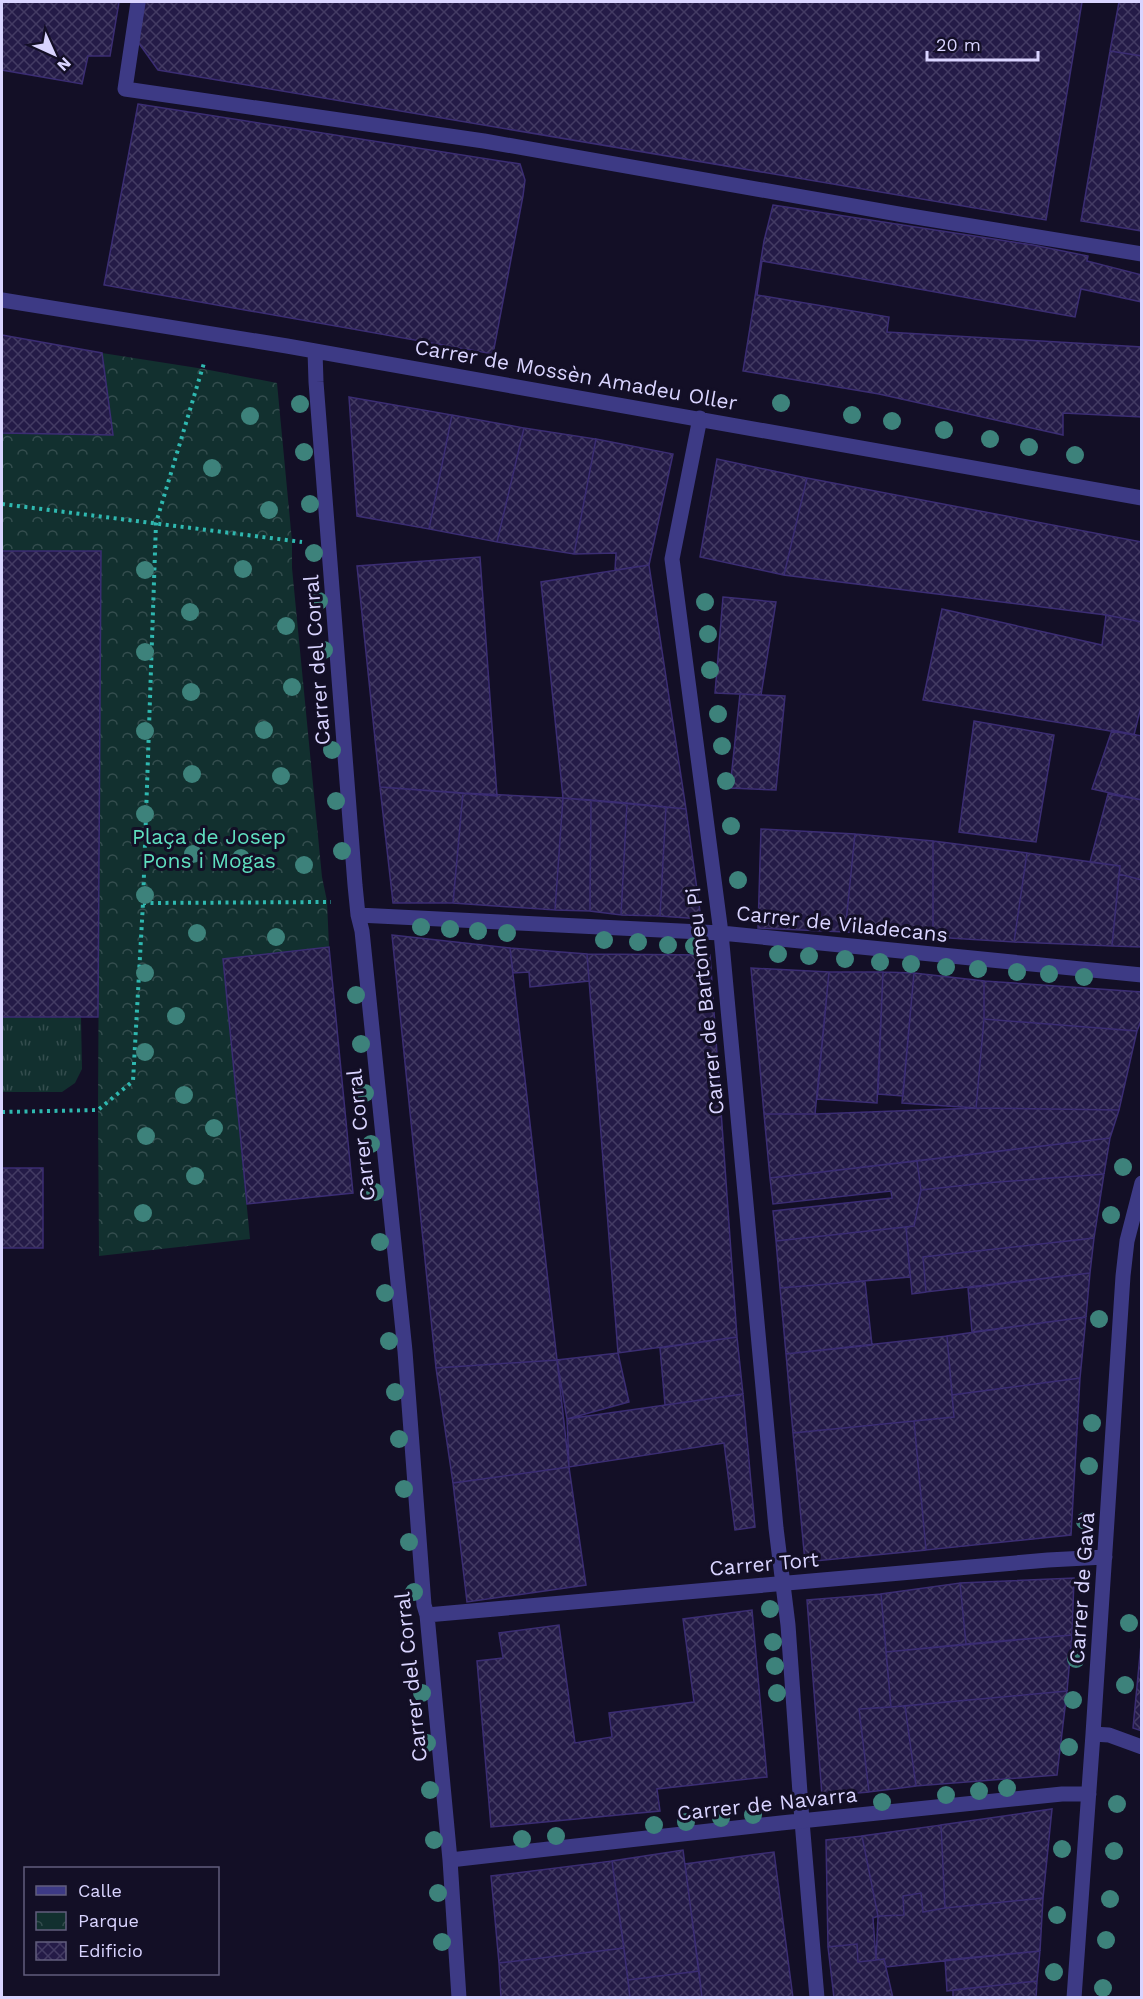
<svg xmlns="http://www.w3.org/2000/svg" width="1143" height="1999" font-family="'Work Sans',sans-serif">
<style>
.grass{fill:url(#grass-tufts)}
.park{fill:url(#park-crowns)}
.building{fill:url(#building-cross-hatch);stroke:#3b2d73;stroke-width:1.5}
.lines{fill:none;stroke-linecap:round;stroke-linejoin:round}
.path{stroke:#2fb8b0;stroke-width:4;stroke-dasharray:3 4.5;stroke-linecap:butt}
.service{stroke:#3d3a85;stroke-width:15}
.pedestrian{stroke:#3d3a85;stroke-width:15}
.minor{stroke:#3d3a85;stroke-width:15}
.tree{fill:#3d827b}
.labels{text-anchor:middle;stroke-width:6;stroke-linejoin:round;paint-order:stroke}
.street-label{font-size:21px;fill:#d9d4ff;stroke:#130f26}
.park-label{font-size:21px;fill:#5fe0c0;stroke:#130f26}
</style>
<defs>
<pattern id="grass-tufts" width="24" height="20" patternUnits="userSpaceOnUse" patternTransform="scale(1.5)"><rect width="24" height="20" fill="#12302f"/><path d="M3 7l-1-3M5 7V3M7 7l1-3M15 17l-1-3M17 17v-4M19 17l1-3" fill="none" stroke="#344d4e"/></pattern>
<pattern id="park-crowns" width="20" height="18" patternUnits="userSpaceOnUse" patternTransform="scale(1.5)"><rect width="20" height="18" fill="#12302f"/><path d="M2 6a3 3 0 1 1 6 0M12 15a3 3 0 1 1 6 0" fill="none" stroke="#344d4e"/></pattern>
<pattern id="building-cross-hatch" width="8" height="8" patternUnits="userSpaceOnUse" patternTransform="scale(1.5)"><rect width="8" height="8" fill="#241b47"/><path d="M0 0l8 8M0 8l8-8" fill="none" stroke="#433b63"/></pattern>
</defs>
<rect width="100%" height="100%" fill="#130f26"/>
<path class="grass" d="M2,1017H81L82,1069L75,1083L62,1092H2Z"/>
<path class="park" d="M102,353L204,369L277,383L292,541V568L322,877L327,901L329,947L223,960L250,1239L99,1256L98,1110L101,551H2V433L112,434Z"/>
<path class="building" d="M2,2H119L110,56H88L82,84L2,70Z
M145,2H1082L1046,220L158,70L138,42Z
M1119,2H1142V56L1110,51Z
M1110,51L1142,56V231L1081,221Z
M138,104L520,164L525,180L523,196L493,354L104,285Z
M138,104L520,164L525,180L523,196L493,354L104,285Z
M773,205L1033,245L1088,256L1087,261L1142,275V302L1081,289L1075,317L762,261L757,295L889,317L887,332L1142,347V417L1063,413V435L879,394L743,371L764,241Z
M2,335L102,353L113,435L2,433Z
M349,397L452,415L429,529L357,516Z
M452,415L524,428L497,542L429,529Z
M524,428L596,439L574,554L497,542Z
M596,439L673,454L649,565L615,570L616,553L574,554Z
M717,459L807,478L784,575L700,557Z
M807,478L1142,542V622L1106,615L784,575Z
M2,551H101L98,1017H2Z
M480,557L497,796L380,787L357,566Z
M649,565L686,809L563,798L541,582Z
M723,597L776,602L761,695L715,693Z
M942,609L1102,645L1106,615L1142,622V703L1134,735L923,700Z
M740,694L785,696L776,790L730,788Z
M974,721L1054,735L1036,842L959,832Z
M1112,730L1142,736V800L1092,789Z
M380,787L463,793L453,903H393Z
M463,793L563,798L555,910L453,903Z
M1108,794L1142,800V880L1119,874L1120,866L1090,862Z
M563,798L591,800L590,911L555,910Z
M591,800L627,803L621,915L590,911Z
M627,803L666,807L660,916L621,915Z
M666,807L686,809L701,919L660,916Z
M761,829L855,834L845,932L758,928Z
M855,834L933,841V937L845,932Z
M933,841L1027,853L1014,942L933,937Z
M1027,853L1120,866L1112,946L1014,942Z
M1119,874L1142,880V947L1112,946Z
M392,935L510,948L557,1360L436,1368Z
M329,947L353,1193L247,1204L223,959Z
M510,948L587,954L589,981L530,987L529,972L513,973Z
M587,954L710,955L737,1337L618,1353Z
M751,968L829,972L815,1114H764Z
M829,972H883L877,1103L817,1099Z
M883,972L914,973L903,1096L878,1094Z
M914,973L984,981V1019L976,1108L902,1103Z
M984,981L1142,992V1018L1137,1031L984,1019Z
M984,1019L1137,1031L1119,1110L976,1108Z
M976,1108L1119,1110L1110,1138L770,1178L764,1114H815Z
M1110,1138L1104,1174L985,1183L921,1190L917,1161Z
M917,1161L921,1190L914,1226L776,1241L773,1211L892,1198L891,1191L773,1204L770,1178Z
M2,1168H43V1248H2Z
M1104,1174L1094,1238L923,1257L926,1292L912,1294L906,1227L914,1226L921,1190L985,1183Z
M906,1227L910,1277L780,1288L776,1241Z
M1094,1238L1090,1273L926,1292L923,1257Z
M1090,1273L1086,1317L972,1332L968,1288Z
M865,1281L872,1345L786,1354L780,1288Z
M1086,1317L1080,1378L952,1395L947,1336Z
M947,1336L954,1417L793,1433L786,1354Z
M737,1337L743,1394L665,1405L660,1348Z
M618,1353L629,1402L567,1419L557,1360Z
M557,1360L569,1467L453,1483L436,1368Z
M1080,1378L1071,1535L926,1550L914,1421L954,1417L952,1395Z
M743,1394L755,1527L735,1530L724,1443L569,1467L567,1419Z
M914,1421L926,1550L805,1562L793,1433Z
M569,1467L586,1585L467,1602L453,1483Z
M1074,1578L1072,1635L966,1644L960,1583Z
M960,1583L966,1644L886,1652L881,1594Z
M881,1594L891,1707L859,1709L869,1792L822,1796L807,1600Z
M752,1610L767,1777L657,1789L660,1811L491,1827L477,1661L503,1658L499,1633L559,1625L575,1743L612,1737L609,1713L694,1702L683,1619Z
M1142,1634V1731L1133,1728Z
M1072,1635L1067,1691L891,1707L886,1652Z
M1067,1691L1057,1775L916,1786L905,1706Z
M905,1706L916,1786L869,1792L859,1709Z
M1052,1809L1043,1898L945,1908L941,1825Z
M941,1825L945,1908L923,1912L921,1893L903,1896L904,1915L878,1916L862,1836Z
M862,1836L878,1916L873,1918L876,1960L858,1962L857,1944L828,1947L826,1840Z
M683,1850L699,1971L628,1980L612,1861Z
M774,1852L793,1998H702L685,1864Z
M612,1861L624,1948L499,1963L491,1876Z
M921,1893L923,1912L945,1908L1043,1898L1040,1951L886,1967L884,1959L876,1960L878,1916L904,1915L903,1896Z
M857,1944L858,1962L884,1959L893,1998H834L828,1947Z
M624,1948L630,1998H501L499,1963Z
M1040,1951L1037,1981L947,1991L945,1960Z
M699,1971L702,1998H630L628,1980Z
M1037,1981L1036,1998H953V1990Z"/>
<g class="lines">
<path class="path" d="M2,504L302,542
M143,903L331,902
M2,1112L98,1110L133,1081L143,903L156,523L204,363"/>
<path class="service" d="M138,2L125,89L484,141L904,215L1142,254"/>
<path class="pedestrian" d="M802,1821L817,1998"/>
<path class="minor" d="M2,300L287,346L1142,498
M315,351L316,382L355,885L358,915L362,931L405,1351L424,1605L427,1615L450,1860L459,1998
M700,418L672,559L721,933L776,1528L788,1625L802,1821
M358,915L721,933L1142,975
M427,1615L1048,1560L1105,1557
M1093,1734L1109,1735L1142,1747
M450,1860L781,1823L1062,1794H1089
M1074,1998L1093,1734L1123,1276L1127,1241L1142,1183"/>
</g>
<g class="tree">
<circle cx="781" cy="403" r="9"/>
<circle cx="300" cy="404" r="9"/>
<circle cx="852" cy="415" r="9"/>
<circle cx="250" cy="416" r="9"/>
<circle cx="892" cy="421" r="9"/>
<circle cx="944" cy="430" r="9"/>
<circle cx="990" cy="439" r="9"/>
<circle cx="1029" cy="447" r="9"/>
<circle cx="304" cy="452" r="9"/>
<circle cx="1075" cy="455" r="9"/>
<circle cx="212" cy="468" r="9"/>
<circle cx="310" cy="504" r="9"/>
<circle cx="269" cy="510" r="9"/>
<circle cx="314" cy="553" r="9"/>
<circle cx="243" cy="569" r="9"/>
<circle cx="145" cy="570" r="9"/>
<circle cx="319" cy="601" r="9"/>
<circle cx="705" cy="602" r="9"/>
<circle cx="190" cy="612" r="9"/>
<circle cx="286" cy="626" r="9"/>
<circle cx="708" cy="634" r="9"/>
<circle cx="324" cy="650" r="9"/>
<circle cx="145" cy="652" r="9"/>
<circle cx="710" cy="670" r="9"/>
<circle cx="292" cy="687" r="9"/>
<circle cx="191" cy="692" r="9"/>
<circle cx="718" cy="714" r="9"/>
<circle cx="264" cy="730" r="9"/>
<circle cx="145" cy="731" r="9"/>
<circle cx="722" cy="746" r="9"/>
<circle cx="332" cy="750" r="9"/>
<circle cx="192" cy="774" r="9"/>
<circle cx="281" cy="776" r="9"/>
<circle cx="726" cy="781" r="9"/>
<circle cx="336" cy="801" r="9"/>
<circle cx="145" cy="814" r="9"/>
<circle cx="731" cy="826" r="9"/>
<circle cx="342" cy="851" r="9"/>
<circle cx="193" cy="854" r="9"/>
<circle cx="241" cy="858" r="9"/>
<circle cx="304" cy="865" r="9"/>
<circle cx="738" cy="880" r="9"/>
<circle cx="145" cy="895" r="9"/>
<circle cx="421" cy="927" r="9"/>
<circle cx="450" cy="929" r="9"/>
<circle cx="478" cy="931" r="9"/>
<circle cx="197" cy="933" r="9"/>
<circle cx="507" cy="933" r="9"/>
<circle cx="276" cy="937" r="9"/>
<circle cx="604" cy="940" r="9"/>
<circle cx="638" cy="942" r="9"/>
<circle cx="668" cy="945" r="9"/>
<circle cx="694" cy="946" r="9"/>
<circle cx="778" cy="954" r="9"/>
<circle cx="809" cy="956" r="9"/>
<circle cx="845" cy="959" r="9"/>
<circle cx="880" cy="962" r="9"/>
<circle cx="911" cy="964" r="9"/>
<circle cx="946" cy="967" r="9"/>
<circle cx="978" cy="969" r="9"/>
<circle cx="1017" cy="972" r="9"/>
<circle cx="145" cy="973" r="9"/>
<circle cx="1049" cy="974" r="9"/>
<circle cx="1084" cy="977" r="9"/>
<circle cx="356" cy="995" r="9"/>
<circle cx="176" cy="1016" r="9"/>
<circle cx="361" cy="1044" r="9"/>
<circle cx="145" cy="1052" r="9"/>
<circle cx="365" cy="1093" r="9"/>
<circle cx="184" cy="1095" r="9"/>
<circle cx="214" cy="1128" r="9"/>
<circle cx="146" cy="1136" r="9"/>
<circle cx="371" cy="1144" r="9"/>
<circle cx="1123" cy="1167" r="9"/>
<circle cx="195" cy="1176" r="9"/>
<circle cx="375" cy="1192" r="9"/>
<circle cx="143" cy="1213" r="9"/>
<circle cx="1111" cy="1215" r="9"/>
<circle cx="380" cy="1242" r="9"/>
<circle cx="385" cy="1293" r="9"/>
<circle cx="1099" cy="1319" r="9"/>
<circle cx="389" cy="1341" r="9"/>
<circle cx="395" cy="1392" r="9"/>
<circle cx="1092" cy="1423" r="9"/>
<circle cx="399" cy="1439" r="9"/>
<circle cx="1089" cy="1466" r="9"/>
<circle cx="404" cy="1489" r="9"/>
<circle cx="1085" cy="1521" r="9"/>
<circle cx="409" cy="1542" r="9"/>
<circle cx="414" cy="1592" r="9"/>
<circle cx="770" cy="1609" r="9"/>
<circle cx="1129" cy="1623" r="9"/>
<circle cx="773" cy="1642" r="9"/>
<circle cx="1076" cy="1659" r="9"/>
<circle cx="775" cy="1666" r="9"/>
<circle cx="1125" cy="1685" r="9"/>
<circle cx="422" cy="1693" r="9"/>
<circle cx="777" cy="1693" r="9"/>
<circle cx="1073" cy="1700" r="9"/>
<circle cx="427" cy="1743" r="9"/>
<circle cx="1069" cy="1747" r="9"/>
<circle cx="1007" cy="1788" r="9"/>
<circle cx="430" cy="1790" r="9"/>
<circle cx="979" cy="1791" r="9"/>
<circle cx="946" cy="1795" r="9"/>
<circle cx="882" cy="1802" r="9"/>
<circle cx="1117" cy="1804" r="9"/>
<circle cx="753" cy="1815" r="9"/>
<circle cx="721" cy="1818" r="9"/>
<circle cx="686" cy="1822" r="9"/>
<circle cx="654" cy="1825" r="9"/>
<circle cx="556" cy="1836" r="9"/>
<circle cx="522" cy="1839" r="9"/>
<circle cx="434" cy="1840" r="9"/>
<circle cx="1062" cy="1849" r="9"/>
<circle cx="1114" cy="1851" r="9"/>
<circle cx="438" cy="1893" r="9"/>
<circle cx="1110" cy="1899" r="9"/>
<circle cx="1057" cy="1915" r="9"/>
<circle cx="1106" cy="1940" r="9"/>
<circle cx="442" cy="1942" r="9"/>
<circle cx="1054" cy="1972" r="9"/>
<circle cx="1103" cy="1988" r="9"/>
</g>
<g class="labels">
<g class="street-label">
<text transform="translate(576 375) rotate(10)" y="7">Carrer de Mossèn Amadeu Oller</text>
<text transform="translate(317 660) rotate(-94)" y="7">Carrer del Corral</text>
<text transform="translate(842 924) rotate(6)" y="7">Carrer de Viladecans</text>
<text transform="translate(705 1001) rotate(-96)" y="7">Carrer de Bartomeu Pi</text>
<text transform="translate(361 1135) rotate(-96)" y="7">Carrer Corral</text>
<text transform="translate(764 1564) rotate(-5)" y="7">Carrer Tort</text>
<text transform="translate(1082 1588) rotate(-86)" y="7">Carrer de Gavà</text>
<text transform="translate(411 1677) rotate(-96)" y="7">Carrer del Corral</text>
<text transform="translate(767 1804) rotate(-6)" y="7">Carrer de Navarra</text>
</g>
<g class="park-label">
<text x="209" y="844">Plaça de Josep<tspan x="209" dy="24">Pons i Mogas</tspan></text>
</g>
</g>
<rect width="1143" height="1999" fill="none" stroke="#d9d4ff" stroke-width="6"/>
<rect x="24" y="1867" width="195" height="108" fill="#130f26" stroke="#625e7d" stroke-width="1.5"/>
<rect x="36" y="1886" width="30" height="9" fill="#3d3a85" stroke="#625e7d" stroke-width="1.5"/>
<text x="78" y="1897" font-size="18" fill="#d9d4ff">Calle</text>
<rect x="36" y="1912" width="30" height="18" fill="url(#park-crowns)" stroke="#625e7d" stroke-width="1.5"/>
<text x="78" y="1927" font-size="18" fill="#d9d4ff">Parque</text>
<rect x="36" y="1942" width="30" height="18" fill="url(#building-cross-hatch)" stroke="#625e7d" stroke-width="1.5"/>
<text x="78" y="1957" font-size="18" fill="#d9d4ff">Edificio</text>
<g transform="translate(54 54) rotate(135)" stroke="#130f26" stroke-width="4.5" paint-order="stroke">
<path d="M0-4.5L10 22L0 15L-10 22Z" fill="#d9d4ff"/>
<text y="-9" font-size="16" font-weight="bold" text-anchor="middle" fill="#d9d4ff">N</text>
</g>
<path d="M927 51v9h111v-9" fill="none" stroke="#d9d4ff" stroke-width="3"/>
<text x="936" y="51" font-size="18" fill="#d9d4ff" stroke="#130f26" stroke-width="4.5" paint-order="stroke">20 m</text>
</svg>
